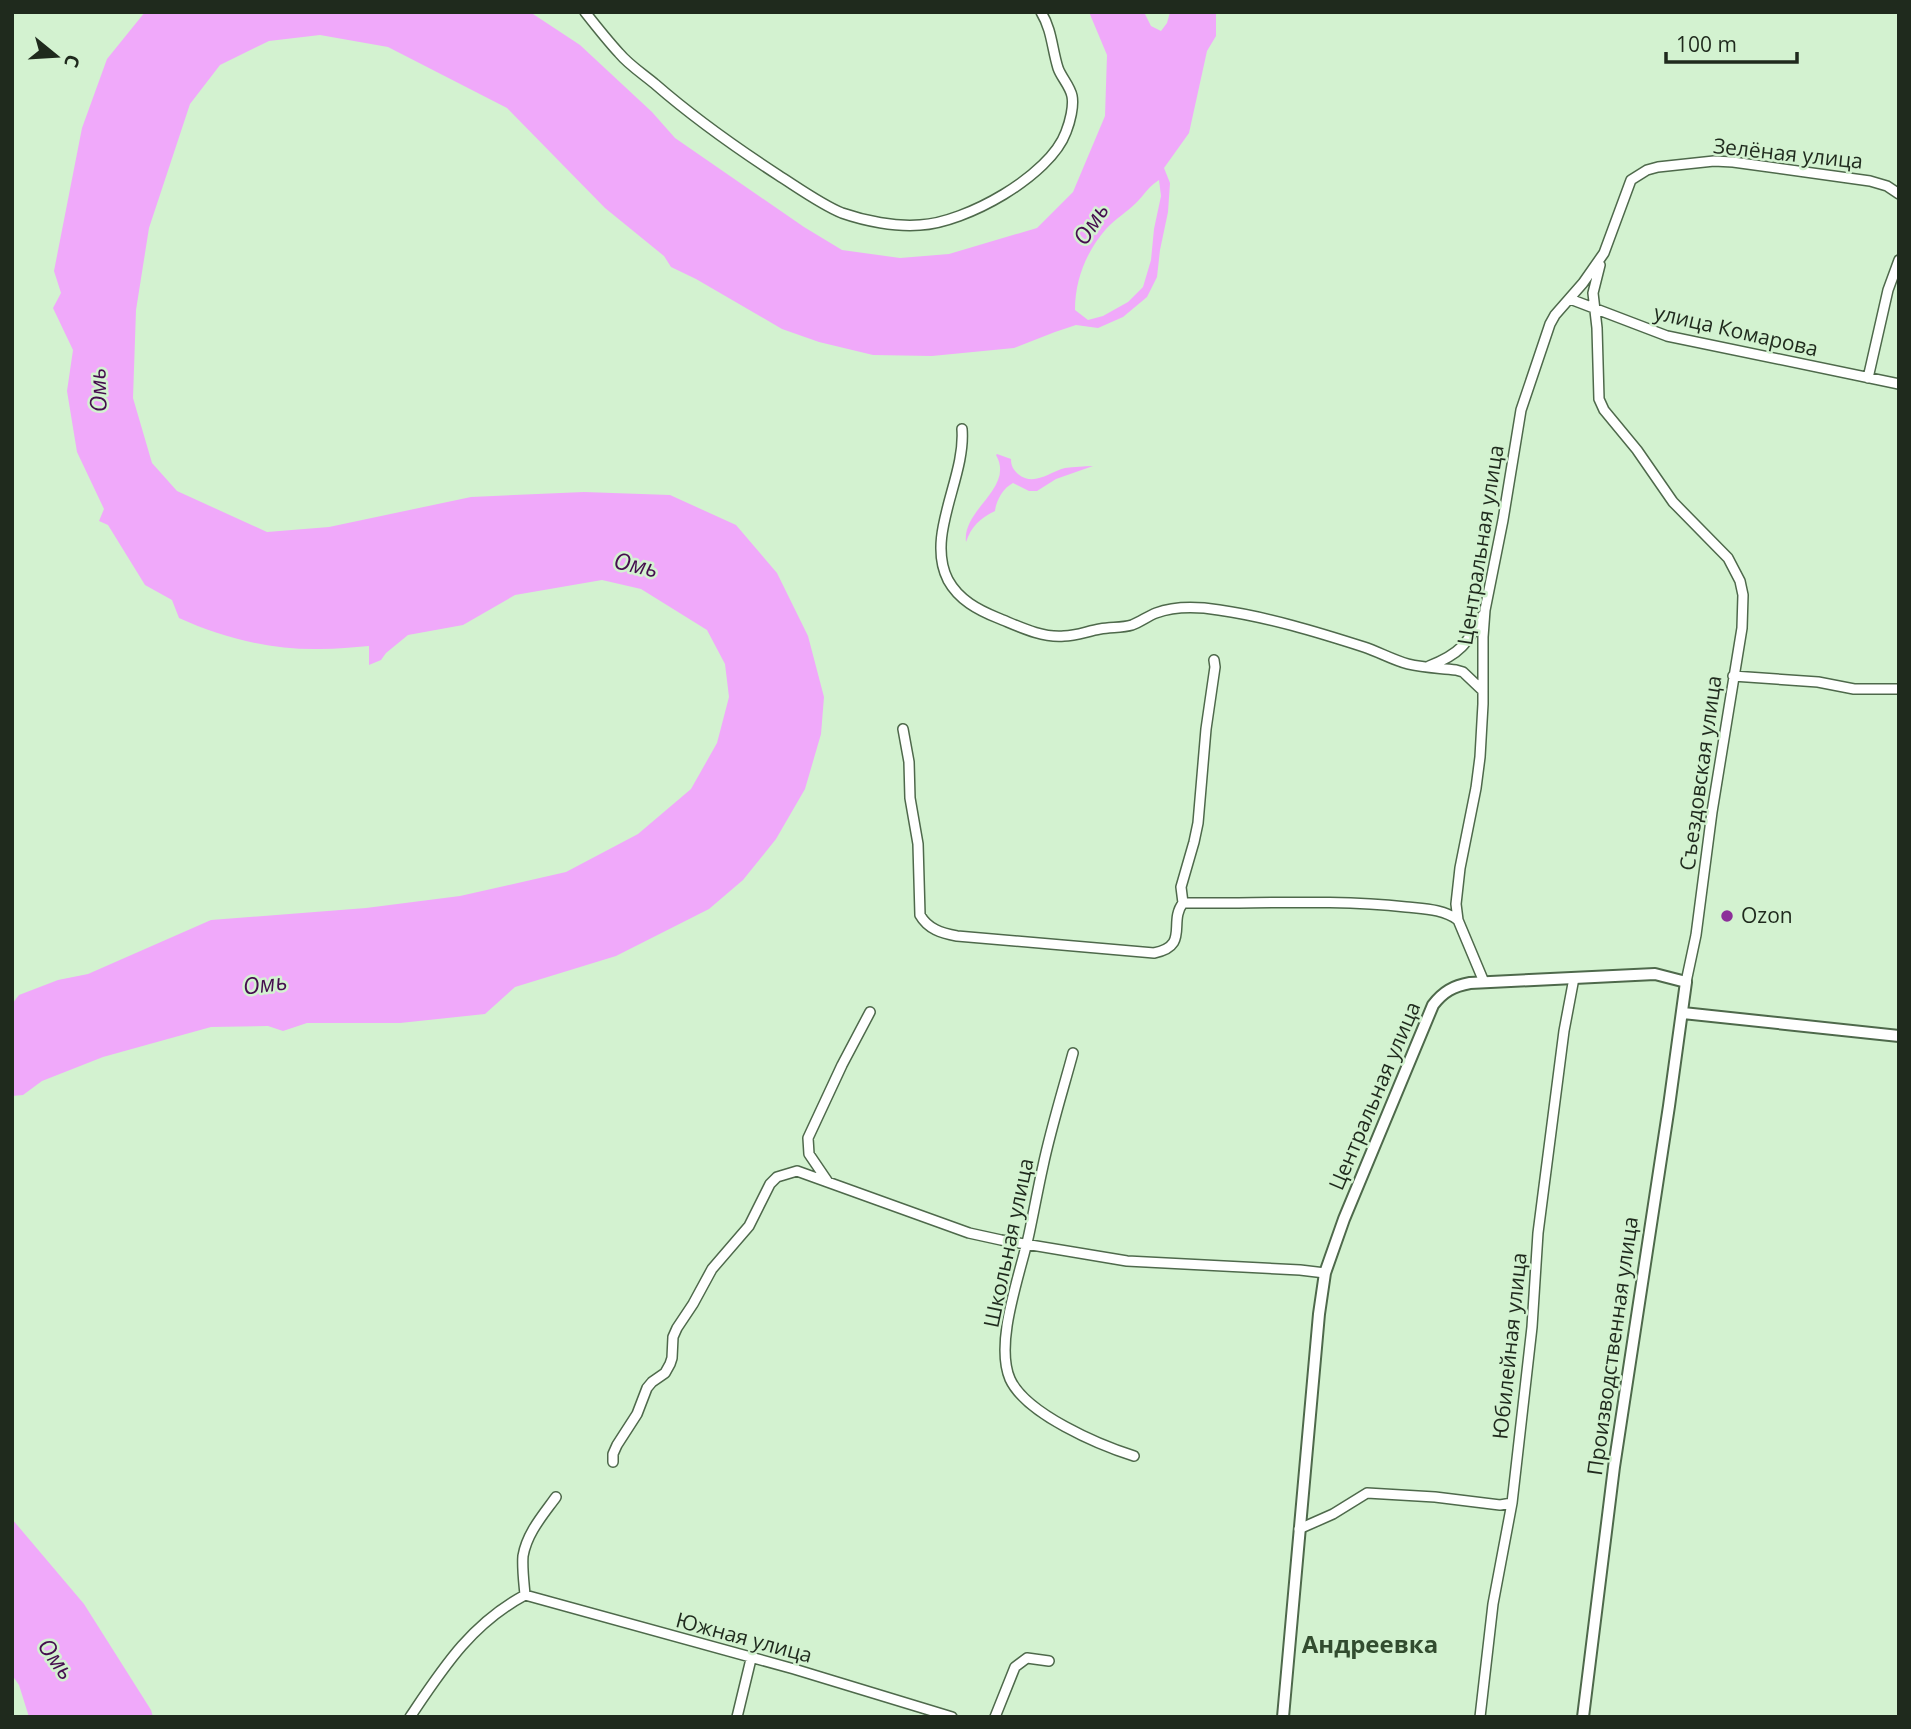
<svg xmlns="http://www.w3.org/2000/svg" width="1911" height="1729" font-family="'Open Sans',sans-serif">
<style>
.water{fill:#f0a9fa;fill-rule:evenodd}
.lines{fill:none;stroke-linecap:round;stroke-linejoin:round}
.minor-casing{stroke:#4e694b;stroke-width:12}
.tertiary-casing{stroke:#4e694b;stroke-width:14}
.minor{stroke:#fff;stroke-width:9}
.tertiary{stroke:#fff;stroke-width:10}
.poi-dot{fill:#8c2f99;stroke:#d3f2d0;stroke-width:2.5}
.labels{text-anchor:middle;stroke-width:5;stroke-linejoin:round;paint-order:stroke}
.street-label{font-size:21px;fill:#1f2a1d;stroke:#d3f2d0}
.poi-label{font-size:21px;fill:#1f2a1d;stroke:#d3f2d0;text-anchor:start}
.water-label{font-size:23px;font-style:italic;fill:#450d4e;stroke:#d3f2d0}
.quarter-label{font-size:24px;font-weight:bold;fill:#324c2f;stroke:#d3f2d0}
</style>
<rect width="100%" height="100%" fill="#d3f2d0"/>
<path class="water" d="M145,12H530L580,45L652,112L675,138L804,227L842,250L900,258L949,254L1037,228L1073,192L1105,116L1107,55L1089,12H1144L1151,26L1161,31L1167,23L1170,12H1216V36L1207,51L1189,133L1164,168L1170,183L1168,212L1160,250L1157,277L1147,297L1123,317L1098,328L1076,325L1055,332L1014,348L932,356L873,355L819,342L782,329L696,279L671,267L664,256L605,208L507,108L388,47L320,35L269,41L220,65L190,104L149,228L136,310L133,398L152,463L177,491L267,532L329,527L471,497L584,492L670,495L736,525L777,573L808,636L824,697L821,734L805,789L776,839L743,880L709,909L616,956L515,987L485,1014L400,1023H307L283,1031L268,1026L211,1027L103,1057L42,1081L23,1095L12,1096V1004L19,995L58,980L88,974L211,920L366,908L460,896L566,872L638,834L691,789L717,743L729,697L725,664L707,630L641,589L602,580L515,595L463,625L408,635L386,653L381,660L369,665V646C353,647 337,649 320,649C271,650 223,638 179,618L172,600L145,585L108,525L99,521L104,509L77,452L67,391L73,350L53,308L61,293L54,271L82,128L107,59ZM1159,180L1161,196L1154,229L1151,260L1143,287L1128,302L1103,316L1088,320L1075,310C1075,280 1086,252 1106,229C1115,219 1127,212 1136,203C1144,195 1149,186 1159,180Z
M997,454L1011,459C1011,466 1013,469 1018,474C1034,487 1049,472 1065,468C1074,467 1084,466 1093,466L1056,479L1037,491H1029L1013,483C1003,488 996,501 995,511C980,518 971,527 966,542C962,509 1015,488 996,455Z
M12,1519L84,1604L151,1710L153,1717H29L19,1685L12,1675Z"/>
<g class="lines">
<g class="minor-casing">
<path id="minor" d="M585,12C596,26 607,40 619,53C629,65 643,74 655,84C694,118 735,147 778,175C797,187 822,205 842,213C865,221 895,227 920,225C965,223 1050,176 1066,132C1070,122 1074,106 1072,96C1070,86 1061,77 1058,68C1052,49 1052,30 1041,12
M1600,265L1593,293L1597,328L1599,399L1604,410L1637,450L1673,502L1728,558L1740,581L1743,595L1742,628L1712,812L1696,935L1686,982
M1570,299L1667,336L1899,384
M1868,378L1888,290L1899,260
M962,429C966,478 925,535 948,580C959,600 978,610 998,618C1018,626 1041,638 1064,636C1076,636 1088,631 1100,629C1111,627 1122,628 1132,625C1140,622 1148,616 1156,613C1175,606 1200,607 1219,610C1268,617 1317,632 1364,647C1379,652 1393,660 1408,664C1424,668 1440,668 1456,670L1463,672L1483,691
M1429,666C1461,654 1467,643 1483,615
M1733,676L1818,682L1854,689H1899
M903,729L909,762L910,798L918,844L920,915C928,929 941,933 957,936L1154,953C1190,946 1168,922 1183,903
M1183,903C1257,904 1332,899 1406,907C1424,909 1443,909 1458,920
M1183,903L1181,887L1194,842L1198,823L1206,729L1215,667L1214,660
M1484,982L1458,920L1456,904L1460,868L1476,788L1480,757L1483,704V637L1485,610L1503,520L1521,410L1550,324L1555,315L1583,283L1604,253L1631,180L1647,170L1658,167L1714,161L1733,162L1870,181L1887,186L1899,194
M1073,1053C1063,1090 1051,1128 1043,1166C1038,1188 1034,1211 1029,1234C1021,1272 994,1342 1010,1379C1026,1414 1099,1445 1134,1456
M828,1182L809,1154L808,1138L842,1065L870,1012
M613,1462V1454L617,1445L637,1414L647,1388L652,1382L665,1373L670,1364L672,1358L673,1337L677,1328L693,1304L712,1269L749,1226L770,1184L777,1177L797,1171L969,1233L1001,1240L1127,1261L1300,1270L1325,1273
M1299,1529L1333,1514L1367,1493L1435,1497L1500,1505L1512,1503
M525,1595L794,1669L952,1717
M525,1595C524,1583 522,1568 523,1556C527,1533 543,1515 556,1497
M410,1717C443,1668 471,1624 525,1595
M737,1717L751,1659
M995,1717L1015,1667L1027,1658L1049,1661
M1480,1717L1493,1604L1512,1503L1532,1327L1538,1233L1564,1031L1574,978"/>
</g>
<g class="tertiary-casing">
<path id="tertiary" d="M1683,1013L1899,1036
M1283,1717L1319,1314L1325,1273L1344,1219L1433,1005C1443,992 1453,986 1470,983L1655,974L1686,982L1669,1106L1614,1467L1583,1717"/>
</g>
<use href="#minor" class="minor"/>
<use href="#tertiary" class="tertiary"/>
</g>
<circle class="poi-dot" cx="1727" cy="916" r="7"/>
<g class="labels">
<g class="street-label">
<text transform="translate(1788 154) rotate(6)" y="7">Зелёная улица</text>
<text transform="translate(1736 331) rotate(13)" y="7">улица Комарова</text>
<text transform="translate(1481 545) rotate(-81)" y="7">Центральная улица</text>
<text transform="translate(1701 773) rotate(-82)" y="7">Съездовская улица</text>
<text transform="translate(1375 1096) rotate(-67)" y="7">Центральная улица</text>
<text transform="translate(1009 1243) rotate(-78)" y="7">Школьная улица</text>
<text transform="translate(1510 1346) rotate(-84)" y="7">Юбилейная улица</text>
<text transform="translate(1613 1346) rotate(-82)" y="7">Производственная улица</text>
<text transform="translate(744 1638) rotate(15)" y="7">Южная улица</text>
</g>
<g class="poi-label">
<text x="1741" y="923">Ozon</text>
</g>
<g class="water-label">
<text transform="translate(1091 224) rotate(-57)" y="8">Омь</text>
<text transform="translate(98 390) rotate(-92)" y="8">Омь</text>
<text transform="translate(636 565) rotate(13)" y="8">Омь</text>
<text transform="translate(265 984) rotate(-7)" y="8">Омь</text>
<text transform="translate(56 1659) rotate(54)" y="8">Омь</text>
</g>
<g class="quarter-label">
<text x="1370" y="1653">Андреевка</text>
</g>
</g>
<rect width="1911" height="1729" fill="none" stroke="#1f2a1d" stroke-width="28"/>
<g transform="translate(56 56) rotate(108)" stroke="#d3f2d0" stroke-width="5" paint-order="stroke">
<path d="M0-5L12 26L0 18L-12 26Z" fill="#1f2a1d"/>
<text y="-10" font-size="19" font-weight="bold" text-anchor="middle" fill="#1f2a1d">С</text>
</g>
<path d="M1666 52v10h131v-10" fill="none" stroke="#1f2a1d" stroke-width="3.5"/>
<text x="1676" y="52" font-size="21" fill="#1f2a1d" stroke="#d3f2d0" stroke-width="5" paint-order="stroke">100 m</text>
</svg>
